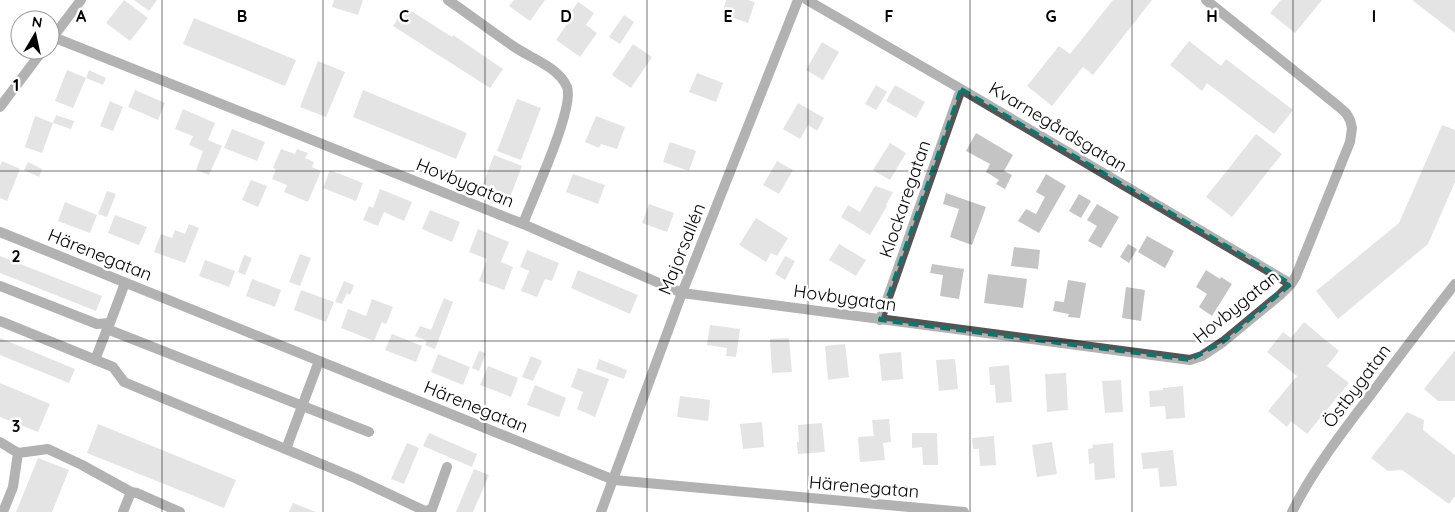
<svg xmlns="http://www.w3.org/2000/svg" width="1455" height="512" font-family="Quicksand,sans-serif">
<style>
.building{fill:#c4c4c4}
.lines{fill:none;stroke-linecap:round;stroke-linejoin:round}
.lane{stroke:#545454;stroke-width:10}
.street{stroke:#545454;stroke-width:10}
.marked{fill:none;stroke:#0f766e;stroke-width:4;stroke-dasharray:10 6;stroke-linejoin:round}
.grid{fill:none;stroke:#000;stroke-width:1;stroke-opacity:0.55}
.labels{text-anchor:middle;stroke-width:5;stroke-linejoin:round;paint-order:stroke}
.street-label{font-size:18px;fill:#000;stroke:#fff}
.grid-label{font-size:16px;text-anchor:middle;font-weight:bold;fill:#000;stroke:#fff;stroke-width:5;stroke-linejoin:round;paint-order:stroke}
</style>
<rect width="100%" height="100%" fill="#fff"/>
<path class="building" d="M124,0L148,18L130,41L106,23Z
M134,0H157L149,11Z
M334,0H363L358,15L332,7Z
M514,0H545L530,21L509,6Z
M726,0H748L755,2L748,23L722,14Z
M1113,0H1152L1093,75L1083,67L1052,106L1027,86L1059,46L1070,54Z
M1281,0H1322L1295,33L1270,13Z
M1412,0H1455V33Z
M578,2L594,13L586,25L597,33L580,57L556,40L571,18L568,16Z
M405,7L452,37L453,35L503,69L490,88L393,26Z
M624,15L634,22L620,44L609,37Z
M194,18L296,60L285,86L183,44Z
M1189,41L1221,66L1226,59L1293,110L1274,134L1207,83L1202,91L1170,65Z
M822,42L839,52L823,80L806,70Z
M633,44L652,57L631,88L612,75Z
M318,61L345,72L326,117L300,107Z
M67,70L86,78L73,108L55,101Z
M89,70L106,78L103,85L86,78Z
M697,73L723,83L716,102L689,92Z
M876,85L887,92L876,110L865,104Z
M895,85L925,102L916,118L886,101Z
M135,90L165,103L158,120L128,107Z
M363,90L467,133L456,159L353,117Z
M517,99L541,108L521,160L497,151Z
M110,101L123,107L113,131L100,126Z
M798,103L824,118L817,131L808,125L800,139L783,129Z
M183,109L215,123L208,140L222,146L209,175L196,170L203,151L189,145L193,136L175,129Z
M56,115L74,121L71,129L53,123Z
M35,116L53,123L42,153L25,147Z
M596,116L625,127L617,149L601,144L599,148L585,142Z
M1442,125L1455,130V182L1428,244L1338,319L1316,291L1399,223Z
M232,129L265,142L257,161L224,148Z
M976,133L1013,155L1004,171L1012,175L1005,189L996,184L999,180L986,172L990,164L966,151Z
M1256,134L1282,154L1232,217L1206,197Z
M670,142L696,151L689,171L663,162Z
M890,143L906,153L890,180L873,170Z
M281,149L295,154L297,149L308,153L305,158L314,162L312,167L321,171L308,202L284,192L287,185L272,179L276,169L273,168Z
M494,155L522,166L509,200L481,189Z
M2,161L20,169L7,201L0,198V166Z
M777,161L793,170L779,194L763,185Z
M28,162L42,169L39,177L24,170Z
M330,170L363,183L356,201L323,188Z
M573,174L605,185L598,204L566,192Z
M1046,174L1066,186L1039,233L1018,221L1026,209L1036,214L1045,197L1036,192Z
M251,180L267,186L258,207L242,200Z
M875,186L893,192L886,205L887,206L870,235L841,217L848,205L860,212Z
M380,189L412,202L404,221L384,212L378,226L363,220L369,206L373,208Z
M107,191L116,194L107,217L98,214Z
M946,193L986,207L972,245L950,237L959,209L943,204Z
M1079,194L1091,201L1081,218L1069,211Z
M65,202L97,215L90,233L58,221Z
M649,204L674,213L667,232L642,223Z
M1097,204L1119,217L1101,248L1088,241L1097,226L1087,220Z
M430,210L460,222L452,242L422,229Z
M115,215L147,227L139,245L108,233Z
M756,218L788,238L777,256L771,253L766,262L739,245Z
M189,224L199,228L185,263L154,252L161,234L172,238L175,230L185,234Z
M478,229L509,242L501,262L513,267L504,290L479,281L487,259L469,252Z
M1147,236L1174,251L1165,268L1138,252Z
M839,244L866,260L856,276L829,260Z
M1128,244L1137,249L1129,263L1120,257Z
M1014,247L1040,250L1038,269L1011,266Z
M527,250L559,263L552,281L545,279L537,297L521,291L529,271L520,267Z
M300,254L311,258L300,286L289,282Z
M244,255L252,258L245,275L238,272Z
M0,256L102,296L96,311L0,273Z
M785,256L795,261L785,280L775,274Z
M205,260L235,271L229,287L199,276Z
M932,264L964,269L959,299L940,296L943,275L930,273Z
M578,270L638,295L630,314L571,288Z
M1206,270L1220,279L1221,277L1232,284L1212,316L1199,307L1207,294L1196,287Z
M988,274L1027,279L1023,308L984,303Z
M252,279L281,290L275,307L246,296Z
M1068,280L1086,283L1080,318L1068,317L1069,314L1053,311L1055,301L1064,302Z
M344,281L354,285L350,295L347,293L342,304L335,302Z
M1126,287L1145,290L1141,321L1122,318Z
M301,290L334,302L326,322L294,310Z
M444,298L453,302L435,349L425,345L427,341L415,336L420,326L431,330Z
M372,299L393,307L386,324L382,322L374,341L341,328L348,309L366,316Z
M1304,322L1339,351L1327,366L1349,383L1307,434L1291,421L1287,427L1268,411L1297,376L1267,352L1283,332L1291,338Z
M710,325L740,329L736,357L726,356L727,348L707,345Z
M392,334L422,346L416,362L385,350Z
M0,338L75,369L69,383L0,355Z
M789,338L792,372L772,373L770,339Z
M845,344L849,377L828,380L825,346Z
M1455,350V401H1438L1424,389Z
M479,351L486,353L479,371L472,368Z
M901,352L903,379L882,381L879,354Z
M438,354L470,367L463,385L431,372Z
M531,356L542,361L533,381L522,377Z
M599,359L627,370L624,379L596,369Z
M955,359L958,389L939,391L936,360Z
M1009,365L1012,402L996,403L995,385H990L989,367Z
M488,366L518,378L511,397L480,385Z
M578,368L609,379L595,417L577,409L583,392L571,387Z
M1066,373L1068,410L1047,412L1045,374Z
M1121,380L1123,412L1105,413L1102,381Z
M0,383L50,404L38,432L0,417Z
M535,385L566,398L559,417L527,405Z
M1183,386L1185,418L1166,419L1165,406L1150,407L1149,391L1163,390V388Z
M680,396L710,400L708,421L677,417Z
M1407,412L1424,420L1423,430L1455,455V496L1449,504L1402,470L1388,471L1371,458Z
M889,419L891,442L883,443L885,460L860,462L858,437L874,436L872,420Z
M762,422L764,447L743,449L740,424Z
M822,423L825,452L798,454L797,442H799L798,425Z
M98,424L236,480L224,508L87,453Z
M429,433L477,454L472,467L423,446Z
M912,433H937L938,465H923L922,447L912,448Z
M994,436L996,465L980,466L979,449H973L972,438Z
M1052,442L1057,474L1037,477L1032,445Z
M407,443L419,448L404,484L391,479Z
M1113,443L1115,478L1095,480L1094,463L1089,464L1088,449L1093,448L1092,445Z
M1173,450L1177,486L1160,487L1158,468L1143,469L1141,453Z
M38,458L69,470L52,512H16Z
M474,469L489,475L473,512H456Z
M293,503L316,512H289Z"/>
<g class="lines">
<path class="lane" d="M0,286L97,324L110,323L125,283
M0,321L113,367L124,382L355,478L425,511L432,509L447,467
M107,329L369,432
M95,360L109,324
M286,449L319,361"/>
<path class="street" d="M448,0C470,15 491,31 513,46C530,58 559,67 567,87C575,108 532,199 523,224
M807,0L961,89L1291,284
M53,37L523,224L682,293L1190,360L1202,356L1223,342L1280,295L1291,284L1296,276L1350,142L1352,128L1350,120L1346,113L1338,106L1206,0
M50,41L81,0
M0,107L43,50
M0,232L614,480L964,512
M880,320L961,89
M0,442L18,453L13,487L3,512
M18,453L48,449L82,465L131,492
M123,512L131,492L137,493L180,512
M601,512L682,293L798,0
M1292,512C1313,470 1341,434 1369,397C1397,359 1426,321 1455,284"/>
</g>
<path d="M0 0H1455V512H0ZM961,89L1291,284L1223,342L1190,360L880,320Z" fill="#fff" fill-opacity=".55" fill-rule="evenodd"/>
<path class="marked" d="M961,89L1291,284L1223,342L1190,360L880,320Z"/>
<path class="grid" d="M162,0V512M323,0V512M485,0V512M647,0V512M808,0V512M970,0V512M1132,0V512M1293,0V512M0,171H1455M0,341H1455"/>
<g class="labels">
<g class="street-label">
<text transform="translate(1058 127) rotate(31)" y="6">Kvarnegårdsgatan</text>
<text transform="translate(465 183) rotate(22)" y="6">Hovbygatan</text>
<text transform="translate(905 199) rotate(-71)" y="6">Klockaregatan</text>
<text transform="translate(682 249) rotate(-68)" y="6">Majorsallén</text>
<text transform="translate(100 255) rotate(22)" y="6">Härenegatan</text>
<text transform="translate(845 298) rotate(8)" y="6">Hovbygatan</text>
<text transform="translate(1236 307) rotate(-39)" y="6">Hovbygatan</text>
<text transform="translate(1357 386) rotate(-53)" y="6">Östbygatan</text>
<text transform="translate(476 407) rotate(22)" y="6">Härenegatan</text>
<text transform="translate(864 487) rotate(5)" y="6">Härenegatan</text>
</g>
</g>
<g class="grid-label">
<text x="81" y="22">A</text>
<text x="242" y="22">B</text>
<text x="404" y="22">C</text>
<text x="566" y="22">D</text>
<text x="728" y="22">E</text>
<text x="889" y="22">F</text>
<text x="1051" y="22">G</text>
<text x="1212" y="22">H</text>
<text x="1374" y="22">I</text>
<text x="16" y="91">1</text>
<text x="16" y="262">2</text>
<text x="16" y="432">3</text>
</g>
<g transform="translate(35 35) rotate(9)"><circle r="24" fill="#ffffff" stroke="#999999"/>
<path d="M0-4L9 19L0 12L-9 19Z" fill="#000000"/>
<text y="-8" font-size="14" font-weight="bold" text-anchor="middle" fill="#000000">N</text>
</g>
</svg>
